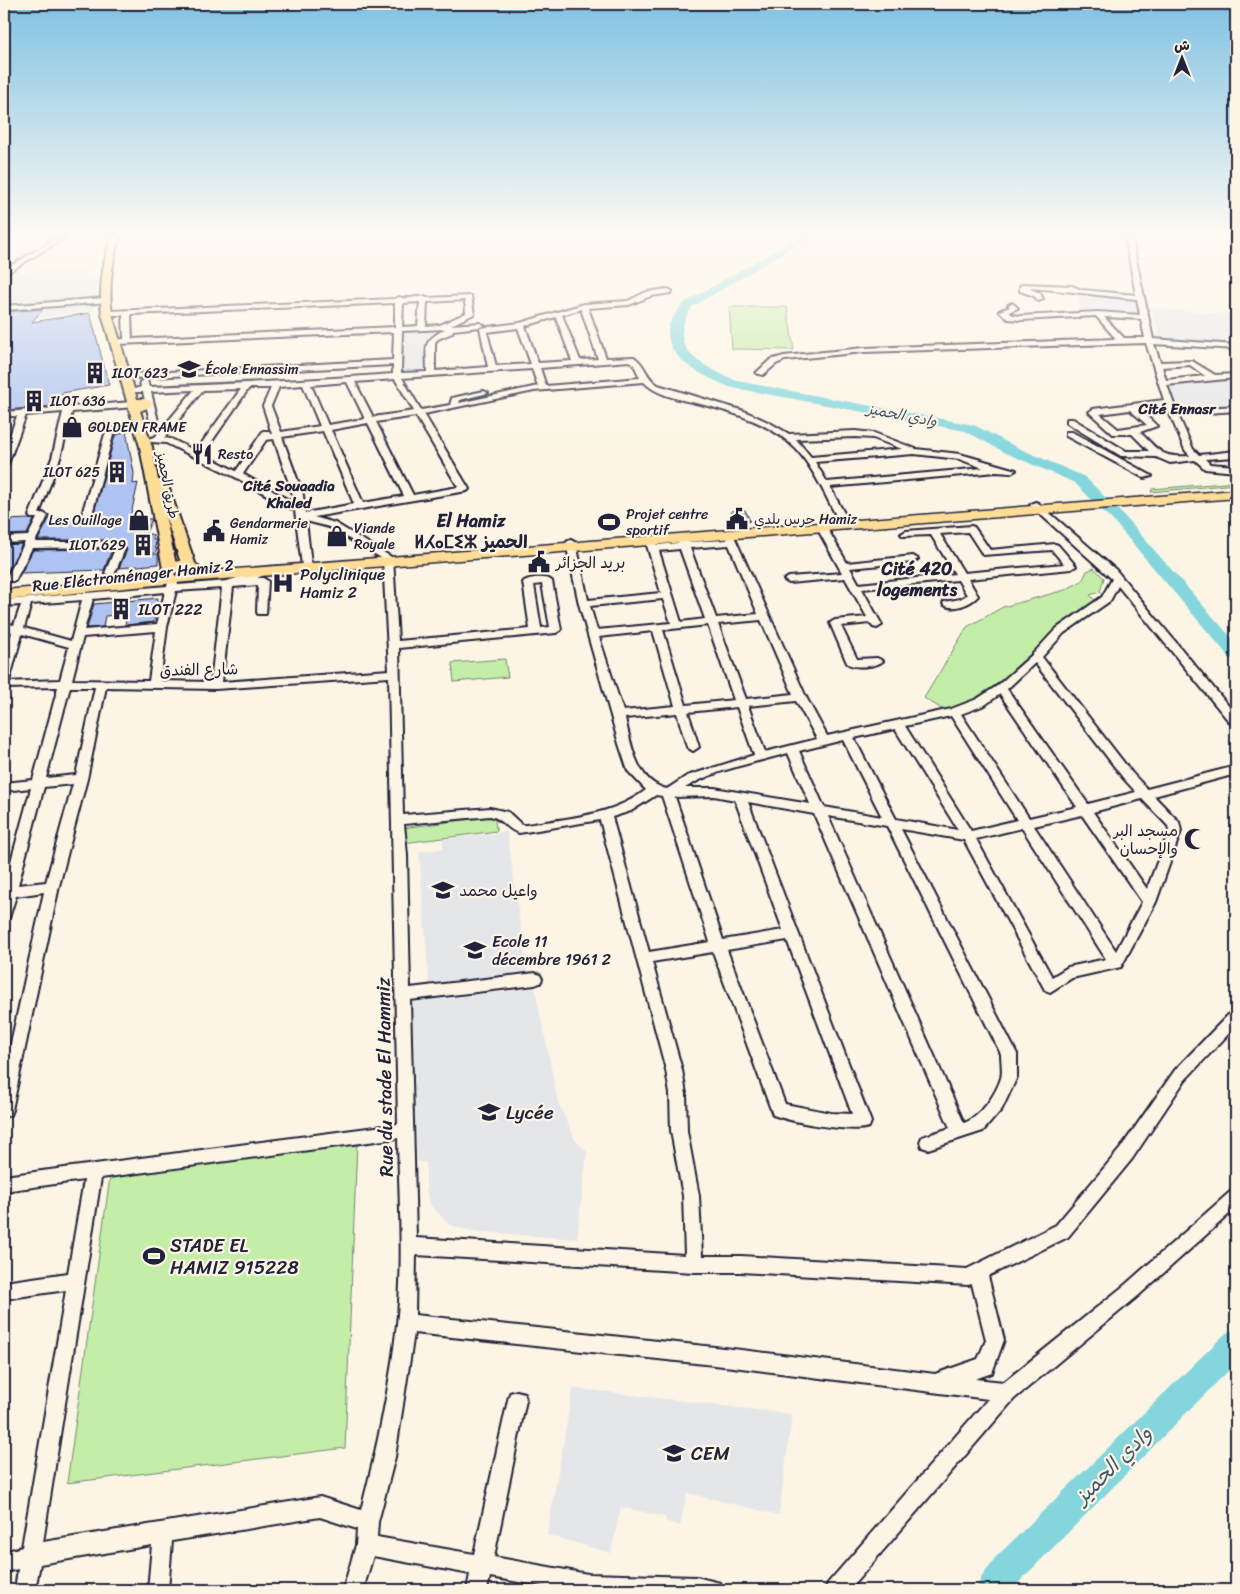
<svg xmlns="http://www.w3.org/2000/svg" width="1240" height="1594" font-family="Sriracha,'Playpen Sans Arabic','Noto Sans Tifinagh',sans-serif">
<style>
.built{fill:#e5e6e9}
.green{fill:#c4eda8;stroke:#738872}
.lines{fill:none;stroke-linecap:round;stroke-linejoin:round}
.river{fill:#84d6dc;fill-rule:evenodd}
.building{fill:#aec3f2;stroke:#22223b}
.minor-casing{stroke:#22223b;stroke-width:4}
.major-casing{stroke:#22223b;stroke-width:4}
.highway-casing{stroke:#22223b;stroke-width:3}
.minor{fill:#fcf5e5;fill-rule:evenodd}
.major{fill:#ffdd96;fill-rule:evenodd}
.highway{fill:#ffdd96;fill-rule:evenodd}
.labels{text-anchor:middle;stroke-width:4.5;stroke-linejoin:round;paint-order:stroke}
.far-poi-label{font-size:14px;fill:#22223b;stroke:#fcf5e5;text-anchor:start}
.far-street-label{font-size:14px;fill:#22223b;stroke:#fcf5e5}
.far-neighbourhood-label{font-size:15px;font-weight:bold;fill:#22223b;stroke:#fcf5e5}
.far-water-label{font-size:15px;font-style:italic;fill:#3f586b;stroke:#fcf5e5}
.poi-label{font-size:16px;fill:#22223b;stroke:#fcf5e5;text-anchor:start}
.street-label{font-size:16px;fill:#22223b;stroke:#fcf5e5}
.far-district-label{font-size:18px;font-weight:bold;fill:#22223b;stroke:#fcf5e5}
.neighbourhood-label{font-size:18px;font-weight:bold;fill:#22223b;stroke:#fcf5e5}
.near-street-label{font-size:19px;fill:#22223b;stroke:#fcf5e5}
.near-poi-label{font-size:19px;fill:#22223b;stroke:#fcf5e5;text-anchor:start}
.near-water-label{font-size:21px;font-style:italic;fill:#3f586b;stroke:#fcf5e5}
</style>
<rect width="100%" height="100%" fill="#fcf5e5"/>
<filter id="ink" filterUnits="userSpaceOnUse"><feTurbulence type="fractalNoise" baseFrequency=".02" numOctaves="2"/><feDisplacementMap in="SourceGraphic" scale="10" xChannelSelector="R" yChannelSelector="G"/><feConvolveMatrix kernelMatrix="1 2 1 2 8 2 1 2 1" color-interpolation-filters="sRGB"/></filter>
<g filter="url(#ink)">
<path class="built" d="M87,268L85,277L98,276L96,299L4,306V277L9,273Z
M1078,293L1136,298L1139,316L1079,311Z
M95,302L94,310L35,319L44,309Z
M1152,308L1236,315V344L1158,337Z
M446,328L428,339L426,371L404,372V329Z
M1228,379L1236,385V404L1182,408L1174,405L1168,387L1169,383Z
M507,832L527,972L429,984L419,852L443,848V839Z
M535,988L558,1102L575,1140L587,1152L577,1239L469,1231L450,1225L430,1205L426,1190V1163L417,1162L412,1002Z
M573,1388L792,1414L779,1515L687,1493L680,1526L665,1521L666,1517L621,1507L611,1553L547,1535Z"/>
<path class="green" d="M729,307H787L794,350L732,349Z
M1236,482V484L1151,492L1152,489Z
M1094,568L1104,578L1100,592L1090,595L1096,601L1056,631L981,698L945,711L924,698L967,627L1003,607L1065,590L1082,581L1087,571Z
M505,659L508,677L454,682L452,663Z
M494,816L497,831L403,843L402,828Z
M357,1143L345,1448L67,1483L110,1177Z"/>
<g class="lines">
<path class="river" d="M800,236H812L692,307C663,350 703,366 737,381L974,425L1016,447L1085,477L1126,518L1236,643V659L1230,658L1116,524L1075,483L1006,453L965,431L729,387C708,377 668,362 668,333C668,321 677,312 684,303Z
M1236,1329V1363L1019,1582L1013,1590H976L981,1578L995,1558L1226,1333Z"/>
</g>
<path class="building" d="M43,309L32,322L90,313L109,385L62,393L64,405L4,410V312Z
M126,431L134,473L133,484L138,483L130,519H152L146,533L153,535V540H156L155,548L157,549L154,554H158V564L119,568L127,550L119,540H38L49,519H80L85,523L92,520L115,436Z
M745,510L750,521L736,523L731,511Z
M4,520L30,519L34,520L27,534L4,535Z
M22,544L6,574H4V545Z
M112,549L104,570L21,573L33,550Z
M158,598L154,622L125,625L127,614L105,616L103,627L87,628L94,604Z"/>
<g class="lines">
<g class="minor-casing">
<path id="minor" d="M60,236H67L4,275V270Z
M1125,236H1131L1153,339L1236,345V349L1154,344L1160,362L1192,361L1215,375L1236,374V378L1167,385L1176,410L1236,406V411L1178,415L1193,449L1199,455L1236,451V457L1205,459L1210,464L1236,466V472L1205,469L1195,460L1170,463L1156,457L1121,456L1067,423V419H1073L1126,451H1149L1132,434H1113L1089,412L1093,409L1164,400L1146,343L864,352L785,360L776,364L763,375L756,373L770,360L784,356L864,348L1116,339L1096,316L1021,320L1008,319L999,311L1010,307L1008,305L1012,303L1018,308L1009,312L1013,315L1021,316L1098,312L1140,315L1137,299C1100,296 1065,290 1028,288L1040,293L1043,299L1039,301L1034,296L1020,291V286L1024,284L1072,286L1082,290L1136,295ZM1104,317L1141,319L1145,338H1124ZM1190,365L1205,376L1166,380L1162,367ZM1166,405L1185,450L1190,456C1161,458 1159,451 1140,432L1157,426L1139,409ZM1130,410L1147,425L1118,429L1100,414Z
M668,289L672,291L671,293L651,296L629,305L588,308L606,358L634,357C645,364 646,378 658,385L744,411L770,423L789,434L855,431L874,433L916,449L960,454L1016,470L1011,473L996,472L830,487L851,526L846,529L841,526C829,502 813,467 796,449C772,424 736,413 704,405C685,400 658,397 644,382L534,391L424,414L469,489L467,491L314,517L335,523L393,558L398,641L530,629L523,582C529,577 546,576 552,581L561,630L556,633L399,648L403,815L490,808L508,812L522,825H526C568,818 612,816 646,790L628,771L619,744L579,604L566,543L568,541L571,540L576,543L588,600L661,593L646,542L648,540H654L657,545L678,543L677,540L682,537L685,538L688,542L727,540V534H733L806,697L827,736L951,709L977,699L997,686L1032,655L1056,629L1102,597L1112,579L1030,505L1035,502L1038,503L1116,570L1236,715V726L1232,725L1118,586L1110,601L1064,633L1042,657L1132,773L1147,789L1236,766V774L1154,796L1179,822L1181,831L1156,902L1121,967L1072,978L1050,992L1045,990L964,840L901,829L1017,1054V1077L1002,1109L983,1131L928,1149L922,1147L920,1142L922,1137L950,1128L814,814L748,802L871,1122L869,1127C851,1133 792,1122 773,1115L713,952L652,962L682,1070L686,1094L687,1131L699,1196L702,1256H741L967,1269L1056,1225L1120,1149L1175,1070L1231,1012L1236,1010V1026L1185,1080L1132,1159L1068,1237L988,1276L1004,1340L992,1373L975,1379L1004,1382L1126,1284L1230,1192L1236,1189V1208L1138,1296L1014,1399L849,1590H825L828,1583L988,1399L733,1367L414,1333L395,1457L378,1522L377,1537L474,1554L508,1400L510,1393L517,1391L524,1393L526,1400L494,1557L588,1574L696,1577L720,1583L723,1590H564L490,1577L487,1590H467L470,1574L373,1556L363,1590H343L356,1545L357,1529L320,1517L172,1541L168,1590H148L152,1545L40,1564L35,1590H15L18,1569L4,1572V1552L22,1547L66,1290L4,1299V1282L68,1273L84,1180L4,1191V1176L398,1124L389,677L216,689L106,687L87,779L59,886L12,1110L10,1115L4,1117V1075L44,892L16,896L9,918L4,919V887L31,788L4,791V783L33,780L58,687L4,688V682L60,680L69,647L22,634L10,678L4,681V660L12,632L4,629V623L14,625L21,605L4,606V600L167,586L169,581H177L178,585L227,581L264,570L269,573L257,578H263L268,581L266,614H258L257,612L258,585L233,587L222,682L389,670L383,559L329,527L306,521L311,564L310,566H302L295,511L235,477L166,443L151,442L147,439L155,437L194,390L151,392L158,421L154,424L150,421L143,392H135L131,390L141,387L140,382L144,380H147L149,387C231,384 313,380 393,374V365L131,378L127,376L131,374L393,360L394,332L119,344L115,342L116,340L124,339L123,315H111L107,313L111,311L395,299L399,297C408,301 420,294 427,298L471,296L474,314L451,325L480,323L484,325L480,327L453,330L452,333L438,339L435,342V371L488,367L480,328L520,323L584,304L628,301L646,292ZM465,300L466,313L440,325L426,326L427,302ZM420,302L418,326L402,327L403,303ZM395,303V327L132,339L131,314ZM581,309L598,359L580,360L562,315ZM556,317L572,361L538,363L525,326ZM518,328L531,364L496,366L487,332ZM445,329C421,343 427,345 427,372L401,373L402,331ZM630,361L634,365L640,378L546,386L540,368ZM532,369L538,386L459,403L460,400L488,393L484,391L452,398L450,405L421,410L402,378ZM395,379L414,411L373,417L355,382ZM347,382L365,419L328,425L311,385ZM303,385L320,426L281,432L271,406L279,387ZM249,388H271L263,406L272,434H270L269,431H263L236,471L203,454ZM241,389L196,451L171,439L164,438L203,390ZM416,416L458,487L413,495L376,422ZM368,423L404,496L363,503L331,430ZM323,431L354,504L305,513L303,495L282,437ZM855,437L873,438L902,449L811,457L796,439ZM274,439L293,495L294,503L243,474L266,440ZM914,454L959,459L983,468L827,482L815,462ZM729,545L758,614L716,618L690,548ZM680,549L705,619L681,622L659,551ZM542,584L550,627L541,628L534,585ZM222,588L211,682L160,681L167,627L176,591ZM165,592L157,624L84,630L93,599ZM663,599L671,623L597,630L590,606ZM82,600L71,641L24,628L31,604ZM761,620L793,694L746,699L718,624ZM708,625L734,700L686,705L663,630ZM156,631L149,681L72,680L83,637ZM653,631L675,706L623,711L599,637ZM1035,663L1124,779L1136,792L1088,804L1007,689ZM70,687H95L76,775L46,778ZM1000,694L1077,807L1029,818L961,714L985,705ZM796,701L817,739L765,752L748,706ZM737,707L754,755L687,776L667,789C636,782 631,744 625,718L677,713L687,747L693,751L699,747L688,712ZM951,716L1017,820L971,831L905,726ZM895,729L958,830L896,819L854,738ZM843,740L882,817L824,807L799,751ZM788,753L810,804L714,788H685C715,769 754,763 788,753ZM73,784L46,882L18,885L44,787ZM656,795L662,796L710,942L649,952L612,817L631,811ZM714,796L735,800L783,930L723,940L675,797ZM1142,799L1168,826L1169,831L1147,889L1093,812ZM1082,815L1142,902L1116,951L1034,826ZM490,816C504,819 507,830 519,833L600,820L666,1070L670,1094L671,1131L683,1196L685,1255L416,1238L410,1000L535,985L540,983L542,979L540,975L535,973L410,988L407,855L404,824ZM828,816L887,826L1001,1054C1001,1061 1003,1071 1001,1078C996,1094 980,1118 964,1123ZM1022,828L1106,959L1068,967L1052,977L976,839ZM787,940L852,1114L831,1113L785,1104L727,950ZM398,1138C399,1199 404,1263 397,1324C390,1386 377,1449 361,1510L320,1497L43,1542L101,1178ZM416,1255L694,1272H741L968,1285L972,1284L986,1340L978,1359L935,1374L733,1349L415,1315Z
M105,298L109,300L108,302L4,310V306Z
M132,402L136,405L135,407L72,412L60,458L39,514L43,513L48,516L35,542H119L125,549L114,575L110,576L105,573L115,549L113,547L32,548L15,581H7L6,579L25,542L4,543V537L28,536L37,518H31L29,516L52,458L63,412L26,415L8,464L4,467V452L17,416H4V412Z
M141,422L145,425L144,427L122,430L113,435L91,518L86,521L83,520L81,518L105,434L117,426Z
M1066,432H1072L1152,476L1144,478L1066,436Z
M822,525L827,528L847,563L913,556L918,559L913,562L850,568L859,584L955,574L931,535L903,536L901,534L906,531L971,526L974,527L990,550L1055,544L1058,545L1076,566L1071,569L968,579L978,596C971,604 952,612 943,604L944,602L960,599L967,595L958,580L862,589L882,625L877,628L873,627L870,623L841,626L857,659L877,658L883,661C876,667 854,669 847,663L830,623L835,620L867,617L845,578L789,583L784,580L789,577L842,573L817,528ZM968,532L983,555L1052,550L1064,564L964,573L940,534Z"/>
</g>
<g class="major-casing">
<path id="major" d="M112,236H120C112,260 108,289 112,314L137,399H146L152,403L150,407L140,411L152,447L158,480H165L167,483L196,566L189,570L182,566L165,515L177,569L170,573L163,569L140,447L102,314C99,288 103,260 112,236Z"/>
</g>
<g class="highway-casing">
<path id="highway" d="M1236,490V498L186,582L4,600V590L159,577L157,574C167,561 190,554 201,569L199,572ZM180,570H185L176,576L174,574Z"/>
</g>
<use href="#minor" class="minor"/>
<use href="#major" class="major"/>
<use href="#highway" class="highway"/>
</g>
</g>
<linearGradient id="sky" x2="0" y2="1"><stop stop-color="#80c2e3"/><stop offset="0.51" stop-color="#fefaf3"/><stop offset="1" stop-color="#fefaf3" stop-opacity="0"/></linearGradient>
<rect width="1240" height="459" fill="url(#sky)"/>
<defs>
<g id="school-bare" transform="scale(1.725)"><path d="M0-5L7-2L0 1L-7-2ZM-4 1L0 2.5L4 1V4Q0 6-4 4Z" fill="#22223b" stroke="#fcf5e5" stroke-width="2.5" paint-order="stroke"/></g>
<g id="building-bare" transform="scale(1.725)"><path d="M-4-6H4V6H1V3H-1V6H-4ZM-2.5-4.3h1.7v1.8h-1.7ZM.8-4.3h1.7v1.8H.8ZM-2.5-1h1.7V.8h-1.7ZM.8-1h1.7V.8H.8Z" fill="#22223b" stroke="#fcf5e5" stroke-width="2.5" paint-order="stroke"/></g>
<g id="shop-bare" transform="scale(1.725)"><path d="M-5-2.5h2.3a2.7 3.5 0 0 1 5.4 0H5L5.5 6h-11ZM-1.5-2.5h3a1.5 2.3 0 0 0-3 0Z" fill="#22223b" stroke="#fcf5e5" stroke-width="2.5" paint-order="stroke"/></g>
<g id="restaurant-bare" transform="scale(1.725)"><path d="M-5-6h1v4h1v-4h1v4h1v-4h1v5L-1.5 .5V6h-2V.5L-5-1ZM5-6V6H3V1.5H1.5Q1.5-4 5-6Z" fill="#22223b" stroke="#fcf5e5" stroke-width="2.5" paint-order="stroke"/></g>
<g id="civic-bare" transform="scale(1.725)"><path d="M-.6-6.5H3V-4.5H.6V-3L4-1V1h2V6H-6V1h2V-1L-.6-3ZM-1.2 2.5V6h2.4V2.5Z" fill="#22223b" stroke="#fcf5e5" stroke-width="2.5" paint-order="stroke"/></g>
<g id="stadium-bare" transform="scale(1.725)"><path d="M0-5a6.5 5 0 1 0 0 10a6.5 5 0 1 0 0-10ZM-3.5-1.8h7v3.6h-7Z" fill="#22223b" stroke="#fcf5e5" stroke-width="2.5" paint-order="stroke"/></g>
<g id="hospital-bare" transform="scale(1.725)"><path d="M-5-5h3v3.5h4V-5h3V5h-3V1.5h-4V5h-3Z" fill="#22223b" stroke="#fcf5e5" stroke-width="2.5" paint-order="stroke"/></g>
<g id="mosque-bare" transform="scale(1.725)"><path d="M3.5-4.9A6 6 0 1 0 3.5 4.9A5 5 0 1 1 3.5-4.9Z" fill="#22223b" stroke="#fcf5e5" stroke-width="2.5" paint-order="stroke"/></g>
<g id="university-bare" transform="scale(1.725)"><path d="M0-5L7-2L0 1L-7-2ZM-4 1L0 2.5L4 1V4Q0 6-4 4Z" fill="#22223b" stroke="#fcf5e5" stroke-width="2.5" paint-order="stroke"/></g>
</defs>
<g fill-rule="evenodd">
<use href="#school-bare" x="189" y="369"/>
<use href="#building-bare" x="95" y="373"/>
<use href="#building-bare" x="34" y="401"/>
<use href="#shop-bare" x="72" y="427"/>
<use href="#restaurant-bare" x="202" y="454"/>
<use href="#building-bare" x="117" y="472"/>
<use href="#civic-bare" x="737" y="519"/>
<use href="#shop-bare" x="139" y="520"/>
<use href="#stadium-bare" x="609" y="522"/>
<use href="#civic-bare" x="214" y="531"/>
<use href="#shop-bare" x="337" y="536"/>
<use href="#building-bare" x="143" y="545"/>
<use href="#civic-bare" x="539" y="562"/>
<use href="#hospital-bare" x="283" y="583"/>
<use href="#building-bare" x="121" y="609"/>
<use href="#mosque-bare" x="1195" y="839"/>
<use href="#university-bare" x="443" y="890"/>
<use href="#school-bare" x="475" y="950"/>
<use href="#school-bare" x="489" y="1112"/>
<use href="#stadium-bare" x="154" y="1256"/>
<use href="#school-bare" x="674" y="1453"/>
</g>
<g class="labels">
<g class="far-poi-label">
<text x="205" y="374">École Ennassim</text>
<text x="112" y="378">ILOT 623</text>
<text x="50" y="406">ILOT 636</text>
<text x="88" y="432">GOLDEN FRAME</text>
<text x="218" y="459">Resto</text>
<text x="100" y="477" text-anchor="end">ILOT 625</text>
<text x="626" y="519">Projet centre<tspan x="626" dy="16">sportif</tspan></text>
<text x="754" y="524">حرس بلدي Hamiz</text>
<text x="122" y="525" text-anchor="end">Les Ouillage</text>
<text x="230" y="528">Gendarmerie<tspan x="230" dy="16">Hamiz</tspan></text>
<text x="354" y="533">Viande<tspan x="354" dy="16">Royale</tspan></text>
<text x="126" y="550" text-anchor="end">ILOT 629</text>
</g>
<g class="far-street-label">
<text transform="translate(168 485) rotate(79)" y="5">طريق الحميز</text>
</g>
<g class="far-neighbourhood-label">
<text x="1177" y="414">Cité Ennasr</text>
<text x="289" y="491">Cité Souaadia<tspan x="289" dy="17">Khaled</tspan></text>
</g>
<g class="far-water-label">
<text transform="translate(902 415) rotate(11)" y="5">وادي الحميز</text>
</g>
<g class="poi-label">
<text x="556" y="568">بريد الجزائر</text>
<text x="300" y="580">Polyclinique<tspan x="300" dy="18">Hamiz 2</tspan></text>
<text x="138" y="615">ILOT 222</text>
<text x="1178" y="836" text-anchor="end">مسجد البر<tspan x="1178" dy="18">والإحسان</tspan></text>
<text x="459" y="896">واعيل محمد</text>
<text x="492" y="947">Ecole 11<tspan x="492" dy="18">décembre 1961 2</tspan></text>
</g>
<g class="street-label">
<text transform="translate(133 575) rotate(-6)" y="6">Rue Eléctroménager Hamiz 2</text>
<text transform="translate(199 669) rotate(-1)" y="6">شارع الفندق</text>
</g>
<g class="far-district-label">
<text x="471" y="527">El Hamiz<tspan x="471" dy="21">ⵍⵃⴰⵎⵉⵣ الحميز</tspan></text>
</g>
<g class="neighbourhood-label">
<text x="917" y="575">Cité 420<tspan x="917" dy="21">logements</tspan></text>
</g>
<g class="near-street-label">
<text transform="translate(384 1077) rotate(-91)" y="7">Rue du stade El Hammiz</text>
</g>
<g class="near-poi-label">
<text x="506" y="1119">Lycée</text>
<text x="170" y="1252">STADE EL<tspan x="170" dy="22">HAMIZ 915228</tspan></text>
<text x="691" y="1460">CEM</text>
</g>
<g class="near-water-label">
<text transform="translate(1113 1465) rotate(-45)" y="7">وادي الحميز</text>
</g>
</g>
<rect width="1240" height="1594" fill="none" stroke="#fcf5e5" stroke-width="20"/>
<rect x="10" y="10" width="1220" height="1574" fill="none" stroke="#22223b" stroke-width="2" filter="url(#ink)"/>
<g transform="translate(1182 58)" stroke="#fcf5e5" stroke-width="4" paint-order="stroke">
<path d="M0-4L9 19L0 12L-9 19Z" fill="#22223b"/>
<text y="-8" font-size="14" font-weight="bold" text-anchor="middle" fill="#22223b">ش</text>
</g>
</svg>
